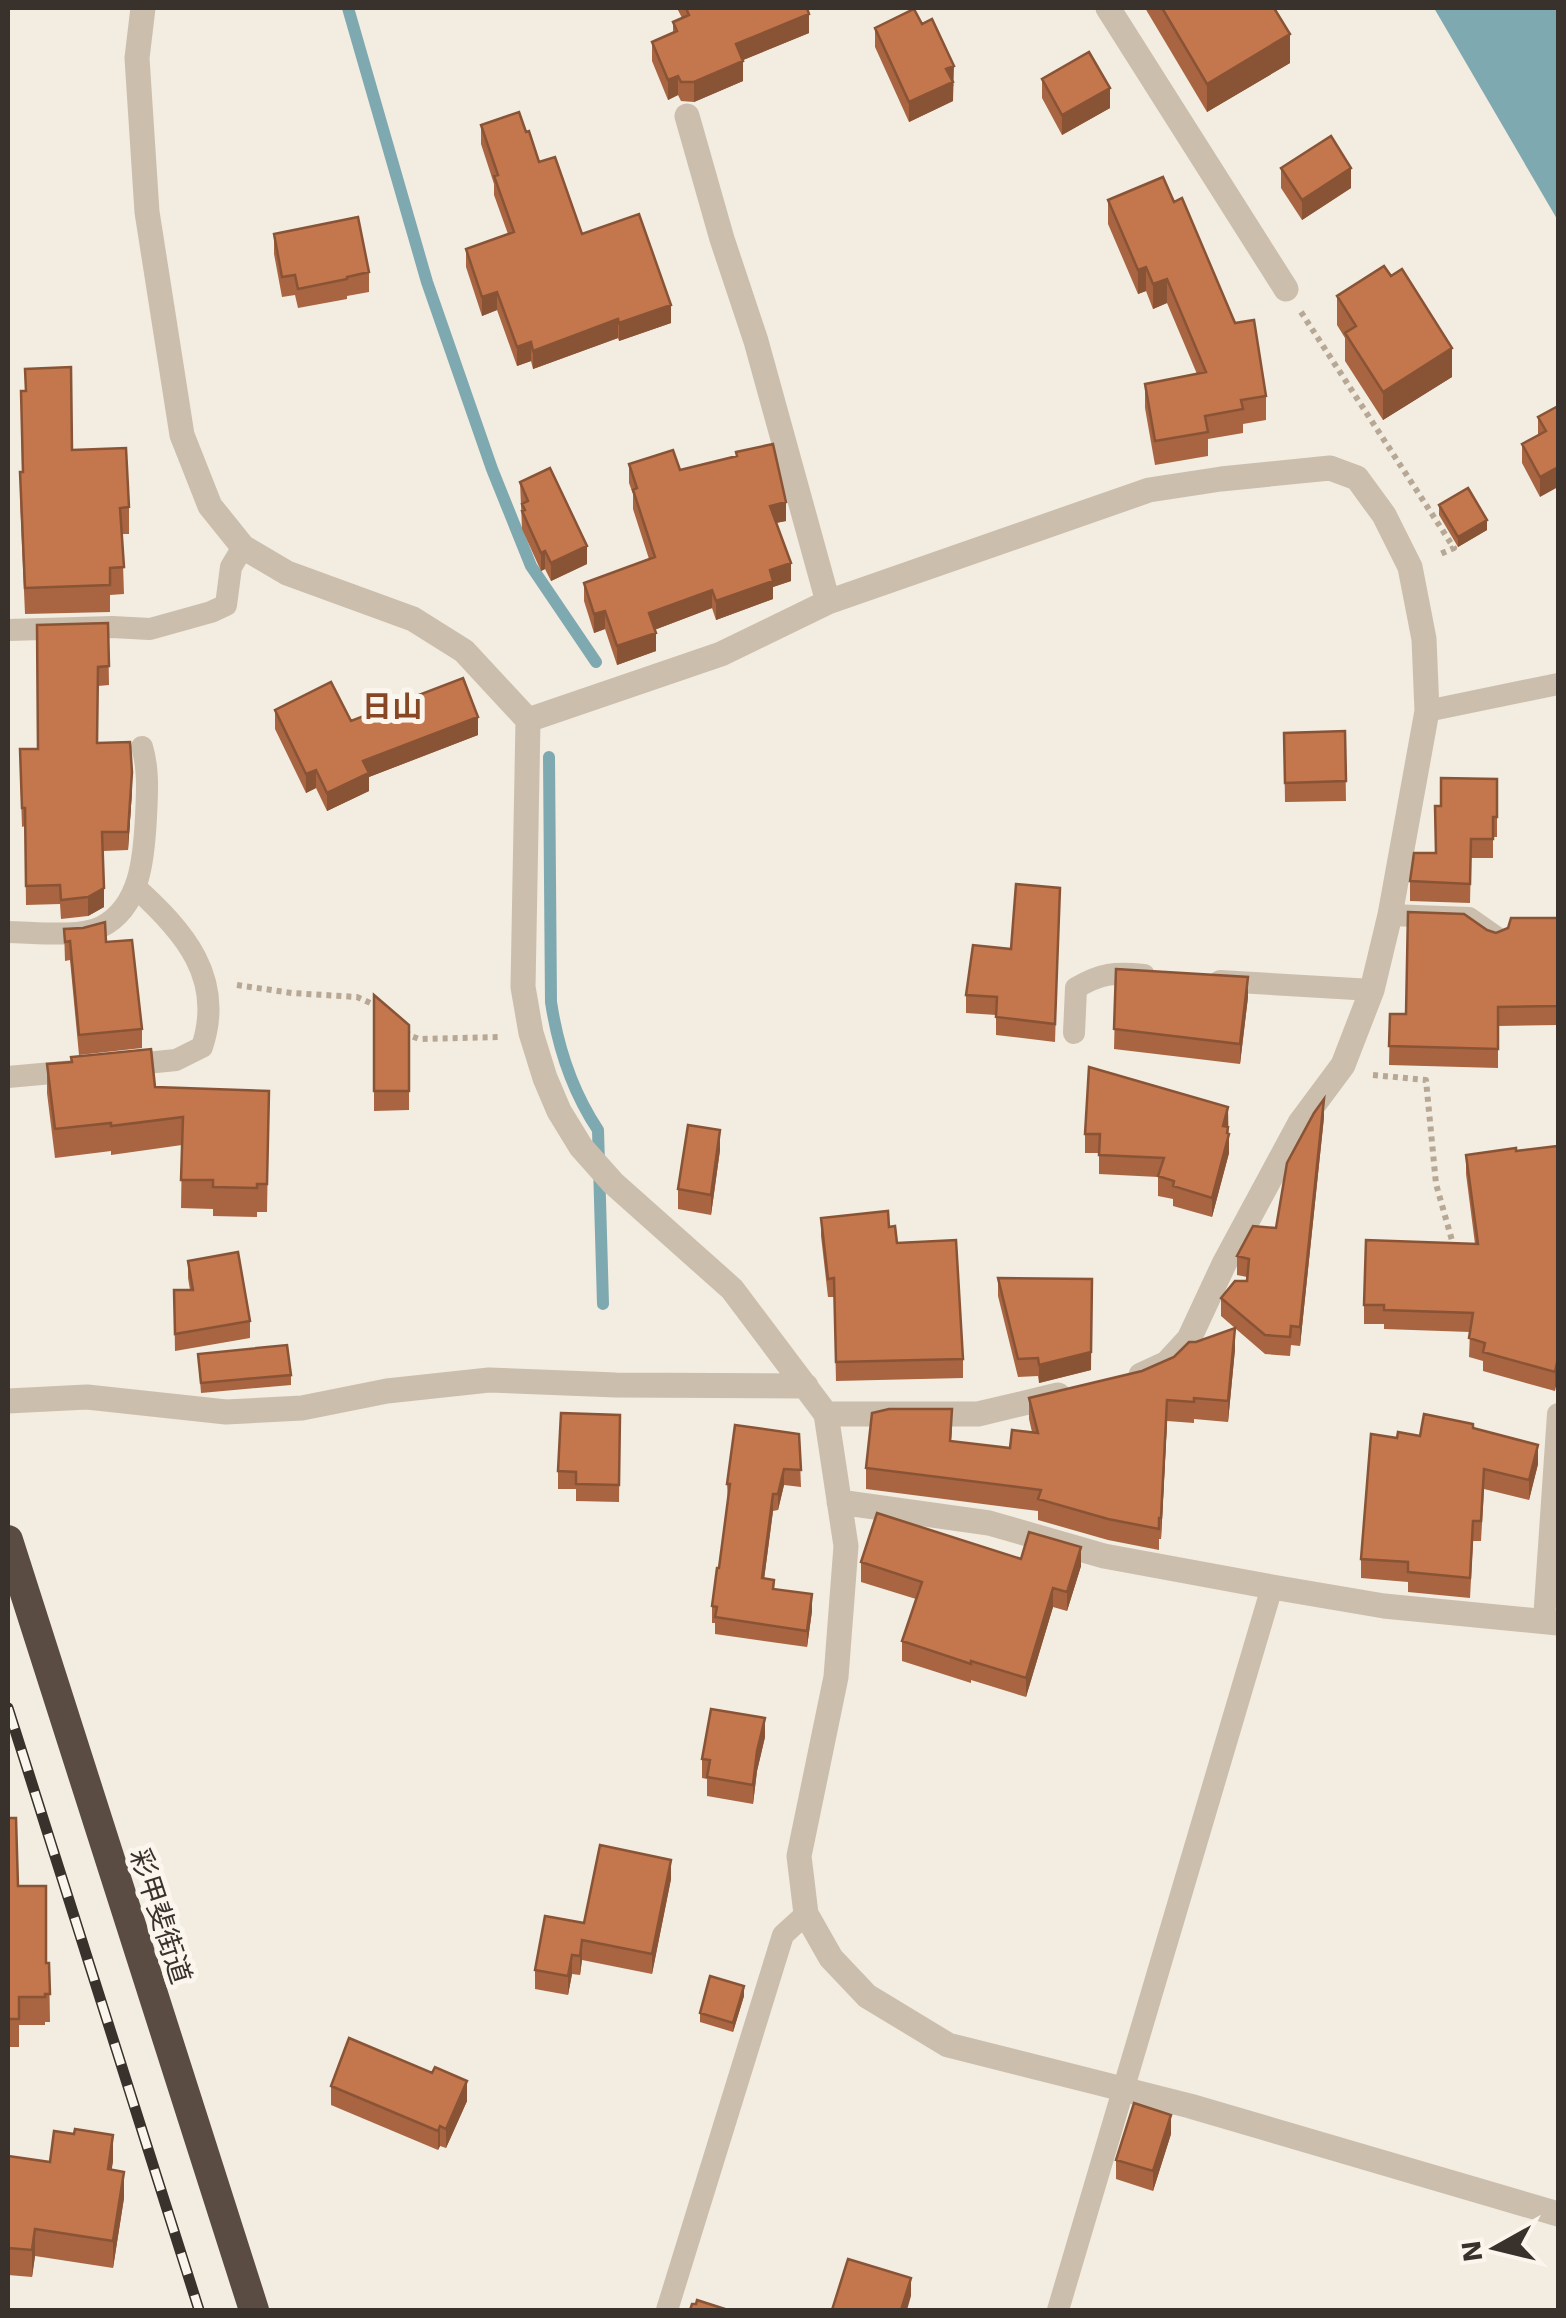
<svg xmlns="http://www.w3.org/2000/svg" width="1566" height="2318" font-family="'Work Sans','Noto Sans JP',sans-serif">
<style>
.water{fill:#7fa9b0}
.lines{fill:none;stroke-linecap:round;stroke-linejoin:round}
.stream{stroke:#7fa9b0;stroke-width:12}
.path{stroke:#b7a896;stroke-width:6;stroke-dasharray:5 5;stroke-linecap:butt}
.lane{stroke:#cbbeac;stroke-width:22}
.street{stroke:#cbbeac;stroke-width:25}
.highway{stroke:#5a4c42;stroke-width:30}
.rail-casing{stroke:#39312b;stroke-width:11}
.rail{stroke:#faf5ed;stroke-width:8;stroke-dasharray:22;stroke-linecap:butt}
.wall{fill:#a96542}
.shaded-wall{fill:#895336}
.building{fill:#c4764d;stroke:#895336;stroke-width:2.5}
.labels{text-anchor:middle;stroke-width:10;stroke-linejoin:round;paint-order:stroke}
.street-label{font-size:28px;fill:#39312b;stroke:#faf5ed}
.neighbourhood-label{font-size:30px;font-weight:bold;fill:#874725;stroke:#faf5ed}
</style>
<rect width="100%" height="100%" fill="#f3ece0"/>
<path class="water" d="M1434,8H1558V218L1557,219Z"/>
<g class="lines">
<path class="stream" d="M348,8L427,282L492,469L531,566L596,662
M549,757L551,1002C558,1048 572,1091 598,1130L603,1304"/>
<path class="path" d="M1301,312L1454,548L1438,555
M237,985L292,993L357,997L377,1006
M405,1031L411,1036L419,1039L500,1037
M1373,1075L1426,1080L1436,1184L1455,1251"/>
<path class="lane" d="M8,630L112,627L150,629L211,612L226,605L231,567L243,547
M1427,711L1558,684
M1390,915L1469,918L1496,937
M8,932C32,932 79,938 101,927C141,907 144,856 146,817C147,794 149,770 142,747
M1220,981L1372,990
M1074,1033L1076,988C1101,973 1115,972 1144,975
M126,1065L176,1060L202,1047C225,978 184,931 135,887
M8,1077L74,1071
M1544,1620L1558,1414
M667,2310L783,1935L806,1914
M1058,2310L1272,1587"/>
<path class="street" d="M143,8L137,58L147,212L182,435L210,506L243,547L287,573L413,619L464,651L528,720L523,987L531,1033L545,1078L559,1111L581,1147L613,1183L732,1289L826,1414L846,1546L836,1677L799,1856L806,1914L831,1958L867,1996L948,2045L1190,2106L1558,2214
M1108,8L1286,289
M828,602L1149,490L1221,479L1330,468L1357,478L1384,515L1410,567L1424,639L1427,711L1390,915L1372,990L1343,1065L1300,1123L1224,1264L1189,1339L1167,1363L1141,1375
M528,720L721,654L828,602L756,341L722,239L687,116
M8,1401L87,1397L226,1412L302,1408L387,1391L489,1380L616,1385L806,1386
M826,1414H978L1058,1395
M839,1502L989,1523L1104,1556L1272,1587L1384,1606L1558,1623"/>
<path class="highway" d="M8,1540L254,2310"/>
<g class="rail-casing">
<path id="rail" d="M8,1708L199,2310"/>
</g>
<use href="#rail" class="rail"/>
</g>
<path class="wall" d="M677,8H807L809,33L743,60V81L694,102L681,101L678,95L668,100L652,61V42L673,32V22L682,18Z
M1145,8H1274L1290,63L1207,112Z
M875,28L954,85L953,86V101L909,122L875,47Z
M1042,79L1110,108L1062,135L1042,98Z
M481,125L539,162L582,234L671,323L619,341L618,338L533,369L531,361L517,366L497,310L482,316L466,267V249L508,234L494,195V184L481,144Z
M1281,168L1351,188L1302,220L1281,188Z
M1108,200L1266,396V420L1243,424V433L1208,439V456L1155,465L1145,408V384L1197,374L1167,303L1153,309L1146,291L1138,294L1108,224Z
M274,234L369,272V292L347,296V299L298,308L295,295L282,297L274,254Z
M1337,296L1452,377L1383,420L1345,361V338L1337,325Z
M21,391L72,450L129,507V534H122L124,594L110,595V612L25,614L20,499V472H22Z
M1558,406L1540,497L1522,463V444L1538,435V417Z
M629,464L680,470L786,521L776,523L791,581L773,587V599L716,620L712,608L654,630L656,651L617,665L605,629L594,633L584,601V583L649,559L633,509V494L629,483Z
M520,482L587,564L551,581L545,569L541,571L522,529Z
M1439,505L1487,530L1458,547L1439,515Z
M108,623L109,685L98,686V743L132,791L128,850L103,851L104,907L88,916L61,919L60,904L26,905L25,826L22,827L20,768L38,749Z
M275,710L351,721L478,735L369,777V791L327,811L316,788L306,793L275,729Z
M1345,731L1346,801L1285,802L1284,733Z
M1497,779V837H1493V858H1471L1470,903L1410,901V881L1436,853L1441,806Z
M1060,888L1055,1042L996,1035V1015L966,1013V995L1011,949Z
M1558,918V1025L1498,1026V1068L1389,1065L1390,1014H1406L1487,930L1496,933Z
M64,929L142,1029V1048L79,1055L70,960L65,961Z
M1116,969L1248,997L1240,1064L1114,1049Z
M374,995L409,1025V1110L374,1111Z
M47,1064L155,1087L269,1091L267,1212H257V1217L213,1216V1209L181,1208L182,1145L111,1155V1151L55,1158L47,1093Z
M1228,1107L1229,1153L1212,1217L1173,1206V1199L1158,1196V1177L1099,1174V1153H1085V1134Z
M1324,1117L1300,1346L1291,1345L1290,1356L1265,1354L1221,1316V1298L1247,1281V1277L1237,1275V1256L1276,1228Z
M1558,1146L1555,1391L1483,1371V1361L1469,1357L1470,1332L1384,1329V1324H1364V1305L1475,1244L1466,1174V1155Z
M720,1150L711,1215L678,1209V1189Z
M821,1218L889,1227L963,1359V1378L836,1381L834,1297H828L821,1236Z
M188,1261L250,1321V1338L175,1351L174,1290H190L188,1278Z
M998,1278L1091,1370L1039,1383L1038,1376L1018,1377L998,1296Z
M1235,1349L1228,1422L1194,1419V1423L1167,1421L1161,1539H1159V1550L1108,1540L1038,1520V1511L866,1489V1468L952,1430L951,1441L1010,1448L1032,1432L1029,1419V1398Z
M198,1354L291,1375V1385L201,1393Z
M620,1415L619,1502L576,1501V1489H558V1471Z
M1473,1429L1538,1464L1529,1500L1484,1489L1481,1541H1473L1470,1598L1408,1592V1582L1361,1578V1559L1397,1438Z
M799,1434L801,1487L784,1485L778,1510L773,1511L764,1579L774,1589L812,1611L807,1647L715,1634V1623H712V1606L719,1568L728,1500L727,1484Z
M1021,1559L1081,1566L1067,1611L1053,1607L1026,1697L971,1680V1683L902,1661V1641L916,1599L861,1582V1562Z
M765,1737L757,1771L753,1804L707,1796V1779L702,1778V1759Z
M8,1818L18,1886L46,1963H49L50,2022H45V2025H19V2047H8Z
M671,1879L652,1974L582,1960L580,1975L572,1974L568,1995L535,1989V1970L584,1923Z
M744,1996L733,2032L700,2022V2013Z
M331,2086L467,2101L446,2148L440,2146L438,2150L331,2105Z
M1171,2134L1153,2191L1116,2179V2160Z
M8,2156L50,2162L113,2161L111,2170L124,2198L113,2268L35,2256L32,2277L8,2275Z"/>
<path class="shaded-wall" d="M809,14V33L736,63V44Z
M1290,34V63L1207,112V84Z
M743,61V81L694,102V82Z
M954,66L953,101L909,122V102L946,69Z
M678,76V95L668,100V80Z
M1110,88V108L1062,135V115Z
M1351,168V188L1302,220V200Z
M1146,267V291L1138,294V270Z
M1167,279V303L1153,309V284Z
M497,292V310L482,316V297Z
M671,305V323L619,341V323Z
M618,319V338L533,369V351Z
M531,342V361L517,366V347Z
M1452,348V377L1383,420V392Z
M1558,467V487L1540,497V477Z
M786,502V521L770,524V506Z
M1487,520V530L1458,547V537Z
M587,546V564L551,581V563Z
M545,551V569L541,571V553Z
M791,563V581L773,587V599L716,620V601L770,570Z
M712,590V608L649,632V613Z
M605,611V629L594,633V614Z
M656,633V651L617,665V646Z
M478,717V735L369,777V791L327,811V793L363,761Z
M316,770V788L306,793V774Z
M132,772V791L128,850V832Z
M104,888V907L88,916V897Z
M1248,977V997L1240,1064V1044Z
M1324,1099V1117L1300,1346V1327Z
M1228,1107V1140L1229,1134V1153L1212,1217V1198L1223,1126Z
M720,1130V1150L711,1215V1195Z
M1092,1279L1091,1370L1039,1383V1365Z
M1235,1328V1349L1228,1422V1401Z
M1558,1358V1377L1555,1391V1372Z
M1167,1400V1421L1161,1539V1518Z
M1538,1445V1464L1529,1500V1480Z
M784,1469V1485L778,1510V1494Z
M773,1494V1511L762,1595V1578Z
M1081,1547V1566L1067,1611V1592Z
M1053,1588V1607L1026,1697V1678Z
M812,1594V1611L807,1647V1631Z
M765,1718V1737L757,1771L753,1804V1785L757,1751Z
M671,1860V1879L652,1974V1954Z
M582,1940V1960L580,1975V1956Z
M572,1955V1974L568,1995V1976Z
M744,1986V1996L733,2032V2023Z
M467,2081V2101L446,2148V2129Z
M1171,2115V2134L1153,2191V2171Z
M440,2126V2146L438,2150V2131Z
M113,2135V2161L108,2196V2169Z
M124,2172V2198L113,2268V2241Z
M35,2229V2256L32,2277V2250Z
M911,2278V2296L907,2310H901Z"/>
<path class="building" d="M686,8H807L809,14L736,44L743,61L694,82H681L678,76L668,80L652,42L677,31L673,22L689,15Z
M1162,8H1274L1290,34L1207,84Z
M914,9L922,24L932,19L954,66L946,69L953,82L909,102L875,28Z
M1089,52L1110,88L1062,115L1042,79Z
M519,112L526,132L529,131L539,162L555,157L582,234L639,214L671,305L619,323L618,319L533,351L531,342L517,347L497,292L482,297L466,249L514,232L494,176L498,175L481,125Z
M1331,136L1351,168L1302,200L1281,168Z
M1163,177L1174,202L1182,198L1235,323L1254,320L1266,396L1241,400L1243,409L1205,416L1208,432L1155,441L1145,384L1206,372L1167,279L1153,284L1146,267L1138,270L1108,200Z
M358,217L369,272L347,277V279L298,289L295,275L282,277L274,234Z
M1384,266L1391,276L1402,269L1452,348L1383,392L1345,333L1356,326L1337,296Z
M71,367L72,450L126,448L129,507L120,508L124,567L110,568V585L25,588L20,472H23L21,391H26L25,369Z
M1558,406V467L1540,477L1522,444L1546,431L1538,417Z
M773,444L786,502L770,506L791,563L770,570L773,581L716,601L712,590L649,613L656,633L617,646L605,611L594,614L584,583L655,557L633,490L637,488L629,464L673,450L680,470L737,456L736,452Z
M550,468L587,546L551,563L545,551L541,553L522,511L525,510L522,504L528,501L520,482Z
M1468,488L1487,520L1458,537L1439,505Z
M108,623L109,666L98,667L97,743L130,742L132,772L128,832H102L104,888L88,897L61,900L60,885L26,886L25,808H22L20,749H38L37,625Z
M463,678L478,717L363,761L369,773L327,793L316,770L306,774L275,710L331,682L351,721Z
M1345,731L1346,781L1285,783L1284,733Z
M1441,778L1497,779V817H1493V839H1471L1470,884L1410,881L1414,853H1436L1435,806H1441Z
M1016,884L1060,888L1055,1024L996,1017L997,997L966,995L973,945L1011,949Z
M1408,912L1464,914L1487,930L1496,933L1508,928L1511,918H1558V1006L1498,1007V1049L1389,1046L1390,1014H1406Z
M105,922L106,942L132,940L142,1029L79,1035L70,941L65,942L64,929L83,928Z
M1116,969L1248,977L1240,1044L1114,1029Z
M374,995L409,1025V1091H374Z
M151,1049L155,1087L269,1091L267,1184H257V1188L213,1187V1180H181L183,1117L111,1126V1123L55,1129L47,1064L72,1062L71,1057Z
M1089,1067L1228,1107L1223,1126L1228,1127L1227,1133L1229,1134L1212,1198L1173,1186L1174,1181L1158,1176L1164,1158L1099,1155L1100,1134H1085Z
M1324,1099L1300,1327L1291,1326L1290,1337L1265,1335L1221,1298L1235,1281H1247L1249,1259L1237,1256L1253,1226L1276,1228L1287,1163L1314,1113Z
M688,1125L720,1130L711,1195L678,1189Z
M1558,1146V1358L1555,1372L1483,1352L1485,1343L1469,1338L1473,1313L1384,1310V1305H1364L1366,1240L1478,1244L1466,1155L1516,1148V1151Z
M888,1211L889,1227L895,1226L897,1243L956,1240L963,1359L836,1362L834,1278L828,1279L821,1218Z
M238,1252L250,1321L175,1334L174,1290H193L188,1261Z
M998,1278L1092,1279L1091,1352L1039,1365L1038,1358L1018,1359Z
M1235,1328L1228,1401L1194,1398V1402L1167,1400L1161,1518H1159V1529L1108,1519L1038,1499L1041,1490L866,1468L872,1413L889,1409H952L950,1441L1010,1448L1012,1430L1038,1433L1029,1398L1142,1371L1174,1357L1189,1342H1196Z
M287,1345L291,1375L201,1383L198,1354Z
M561,1413L620,1415L619,1485L576,1484V1472L558,1471Z
M1424,1414L1473,1424V1428L1538,1445L1529,1480L1484,1469L1481,1521H1473L1470,1578L1408,1572V1562L1361,1559L1371,1434L1397,1438L1398,1432L1420,1436Z
M735,1425L799,1434L801,1470L784,1469L778,1494H773L762,1578L774,1580L773,1589L812,1594L807,1631L715,1617L717,1607L712,1606L717,1568H719L730,1484H727Z
M877,1513L1021,1559L1029,1532L1081,1547L1067,1592L1053,1588L1026,1678L971,1661V1664L902,1641L922,1582L861,1562Z
M711,1709L765,1718L757,1751L753,1785L707,1777L710,1760L702,1759Z
M8,1818H16L18,1886H46V1963H49L50,1994H45V1997H19V2019H8Z
M600,1845L671,1860L652,1954L582,1940L580,1956L572,1955L568,1976L535,1970L545,1916L584,1923Z
M710,1976L744,1986L733,2023L700,2013Z
M349,2038L432,2073L435,2067L467,2081L446,2129L440,2126L438,2131L331,2086Z
M1134,2103L1171,2115L1153,2171L1116,2160Z
M75,2129L113,2135L108,2169L124,2172L113,2241L35,2229L32,2250L8,2248V2156L50,2162L54,2131L74,2134Z
M848,2259L911,2278L901,2310H832Z
M697,2300L728,2310H690L692,2304H696Z"/>
<g class="labels">
<g class="street-label">
<text transform="translate(161 1916) rotate(72)" y="10">彩甲斐街道</text>
</g>
<g class="neighbourhood-label">
<text x="392" y="717">日山</text>
</g>
</g>
<rect width="1566" height="2318" fill="none" stroke="#39312b" stroke-width="20"/>
<g transform="translate(1496 2248) rotate(262)" stroke="#faf5ed" stroke-width="8" paint-order="stroke">
<path d="M0-8L18 38L0 25L-18 38Z" fill="#39312b"/>
<text y="-15" font-size="28" font-weight="bold" text-anchor="middle" fill="#39312b">N</text>
</g>
</svg>
